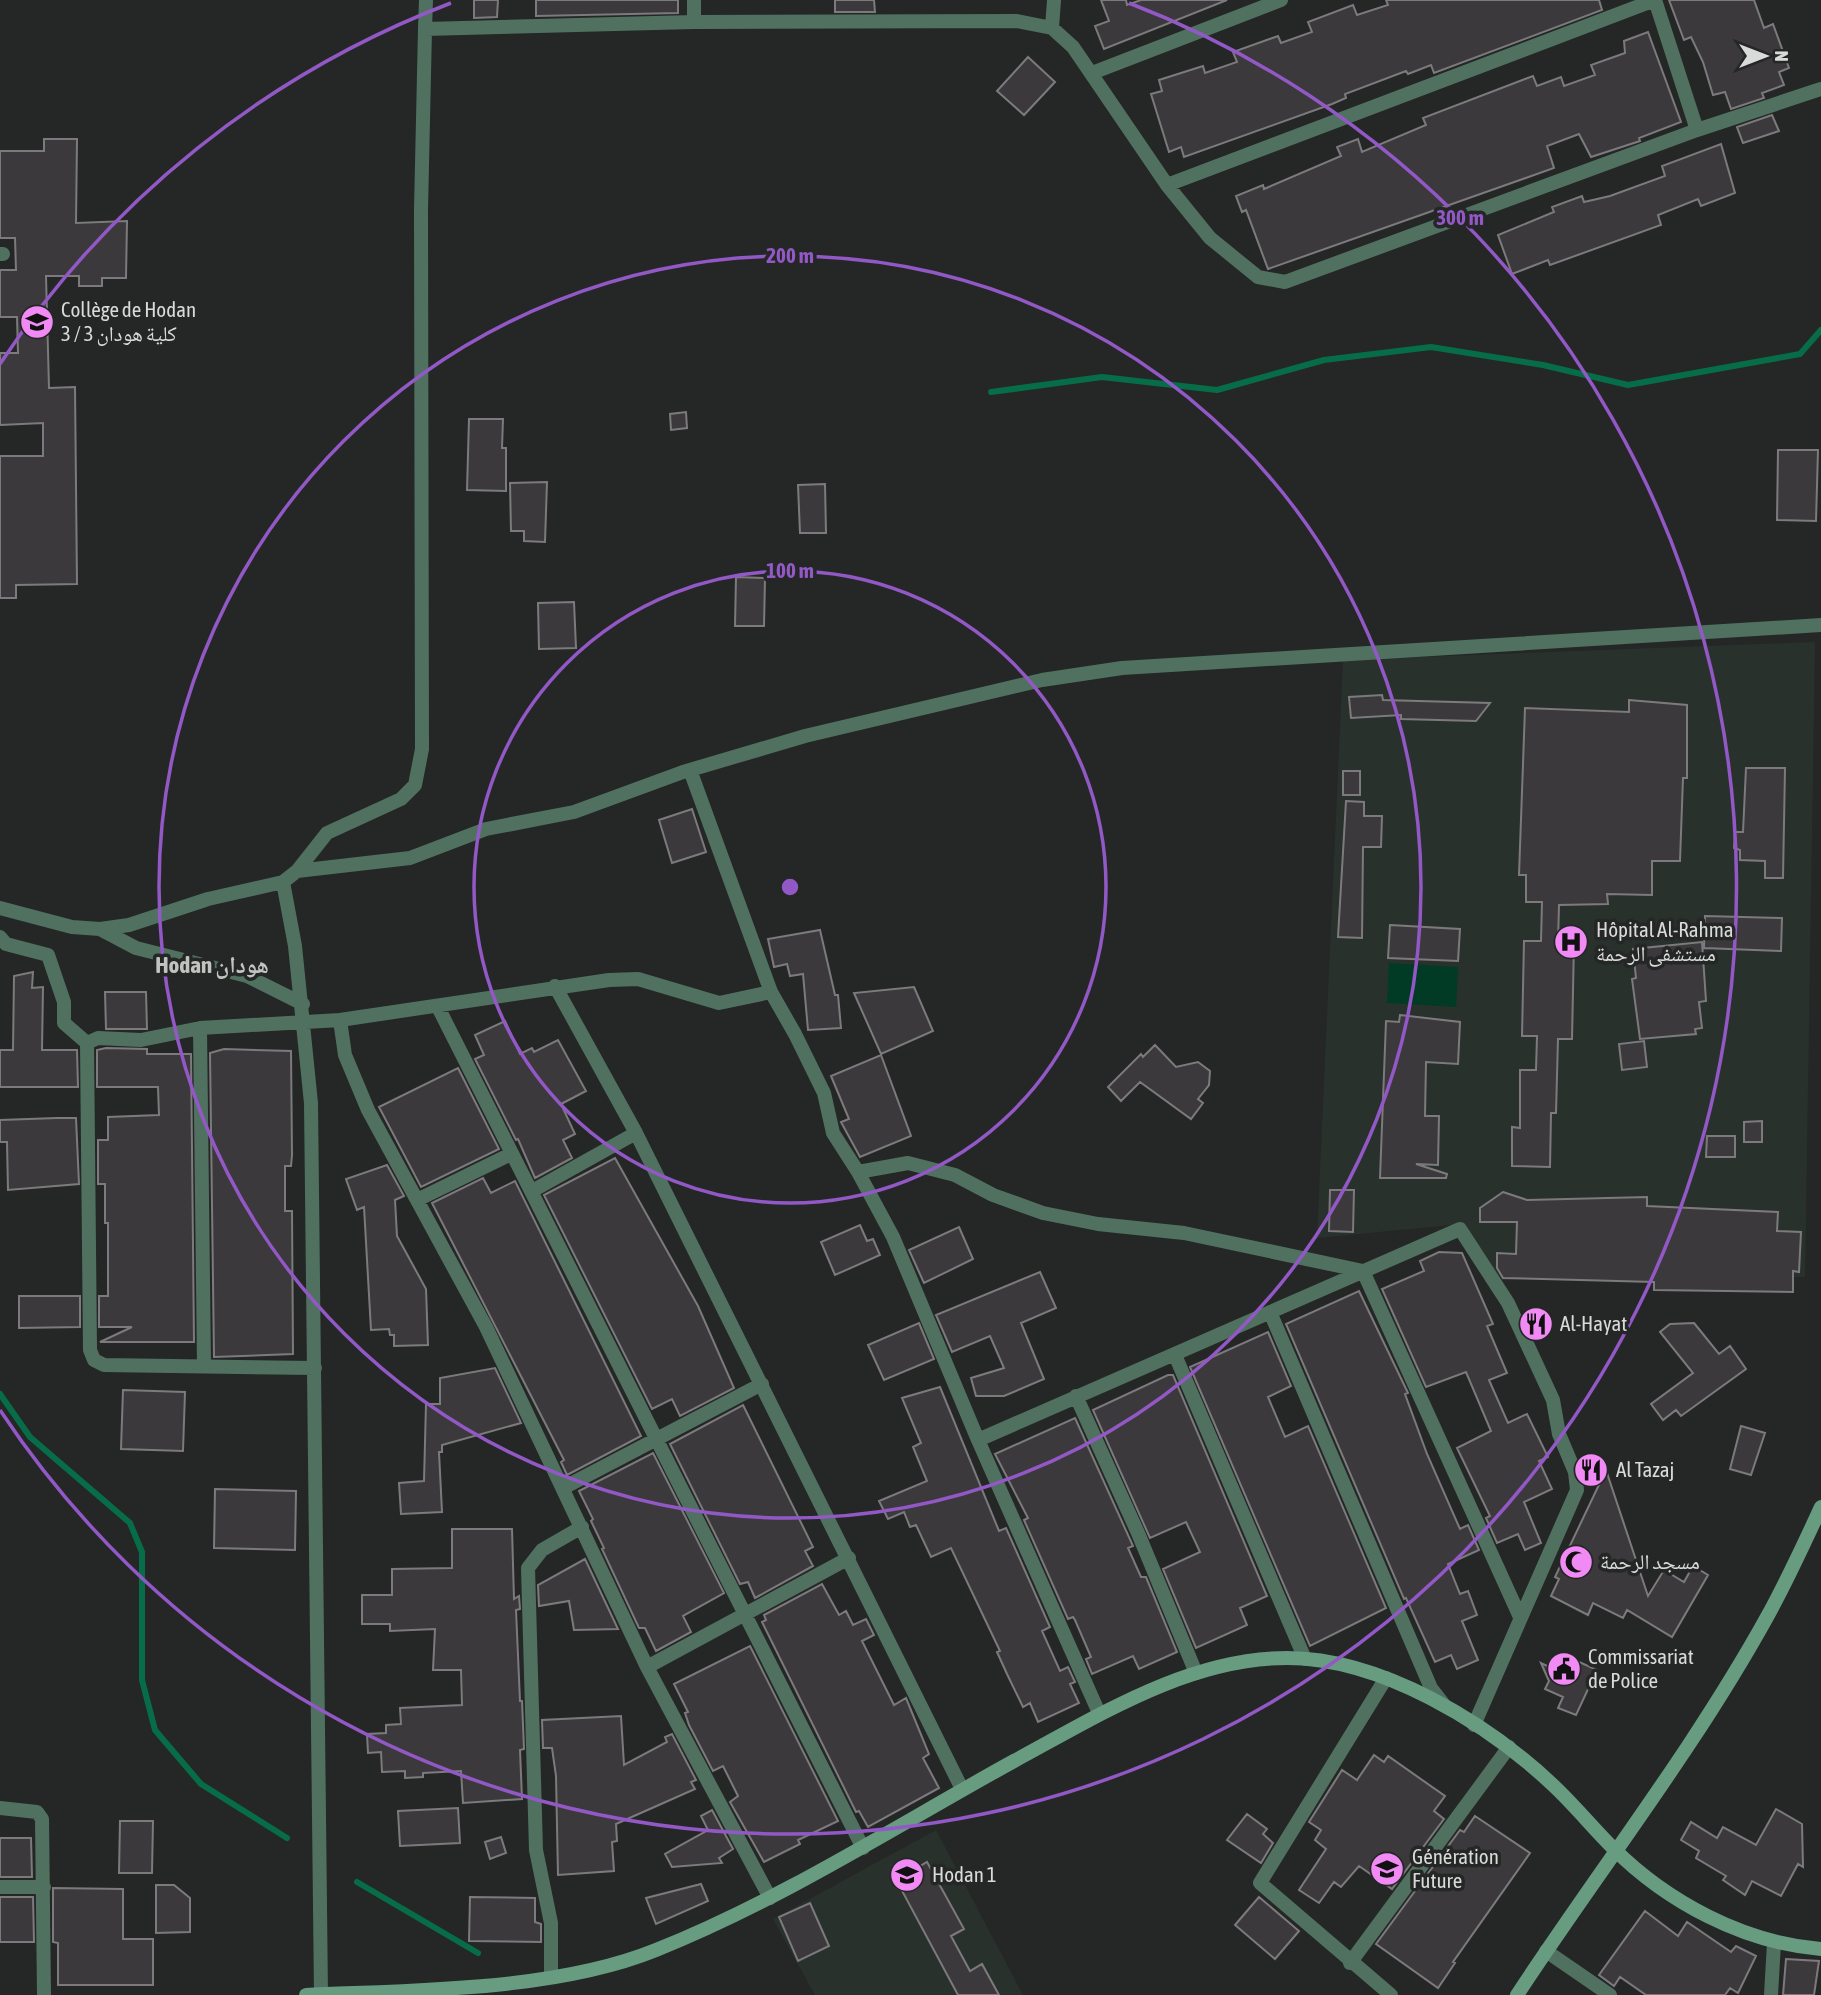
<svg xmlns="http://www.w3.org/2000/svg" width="1821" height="1995" font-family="'Asap Condensed','Noto Naskh Arabic',sans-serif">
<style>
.built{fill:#29312d}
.green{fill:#013b25}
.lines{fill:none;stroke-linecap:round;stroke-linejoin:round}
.stream{stroke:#076d49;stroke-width:6}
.building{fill:#3c393c;stroke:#7c7a7c;stroke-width:2}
.street{stroke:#517160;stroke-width:14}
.secondary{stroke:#679c81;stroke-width:14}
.ring{fill:none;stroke:#9258c6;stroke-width:3.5}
.labels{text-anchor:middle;stroke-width:7;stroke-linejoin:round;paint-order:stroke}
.poi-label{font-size:21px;fill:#d9dbda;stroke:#242726;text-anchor:start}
.neighbourhood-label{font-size:23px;font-weight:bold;fill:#c0c4c1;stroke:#242726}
.centre{fill:#9258c6;stroke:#242726;stroke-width:3.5}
.ring-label{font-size:21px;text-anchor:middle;font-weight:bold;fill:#9258c6;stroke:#242726;stroke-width:7;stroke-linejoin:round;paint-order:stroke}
</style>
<rect width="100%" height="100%" fill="#242726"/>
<path class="built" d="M1815,642L1805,1277L1502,1280L1462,1224L1317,1238L1343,660Z
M936,1830L1023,1995H815L773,1919Z"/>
<path class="green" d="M1389,963L1458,967L1456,1007L1387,1003Z"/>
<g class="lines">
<path class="stream" d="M991,392L1102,377L1217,390L1324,360L1431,347L1543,365L1628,385L1800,354L1821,330
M0,1394L30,1437L130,1523L142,1552V1680L155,1730L201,1784L287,1838
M357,1882L478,1953"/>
</g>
<path class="building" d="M474,0H498L497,17L474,18Z
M536,0H678V13L536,16Z
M835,0H874L875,12H835Z
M1101,0H1126L1127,5L1141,0H1227L1104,49L1095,26L1109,21Z
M1386,0H1599L1602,10L1434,73L1431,65L1408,74L1406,71L1345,94L1346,98L1332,104L1184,157L1181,147L1169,152L1151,94L1162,91L1159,80L1203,66L1205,73L1237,62L1233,52L1278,36L1281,43L1312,32L1308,22L1353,5L1357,15L1388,5Z
M1669,0H1754L1764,28L1773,24L1789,68L1779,72L1784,85L1762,93L1764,98L1731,109L1725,92L1713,95L1703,62L1691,37L1684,40Z
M1648,32L1681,122L1639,138L1640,141L1591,157L1579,134L1547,146L1554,168L1268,269L1246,210L1242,212L1236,196L1263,185L1264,189L1341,156L1337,147L1358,139L1362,152L1426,125L1423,118L1533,76L1537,86L1561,77L1564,86L1595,75L1591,65L1625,53L1624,41Z
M1028,57L1055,82L1024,115L997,91Z
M1772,115L1779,131L1743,143L1737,127Z
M44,139H77L76,223L127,221L126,278H102V286H79V276H46L49,388L75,387L77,584L16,585V598H0V456H43V423L0,425V353H18L17,317H0V270H16L15,238H0V151H44Z
M1721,144L1735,193L1701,206L1698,199L1658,215L1661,225L1550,265L1548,260L1512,274L1498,235L1554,212L1552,207L1582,196L1584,202L1610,196L1665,176L1662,166Z
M686,412L687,428L671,430L670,414Z
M469,419H503L502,448H506V491L467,490Z
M1778,450H1818L1816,521L1777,520Z
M547,482L545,542L524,541V531H511L510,483Z
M825,484L826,533H800L798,485Z
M736,577L765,578L764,626H735Z
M574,602L576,648L539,649L538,603Z
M1382,695L1383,700L1490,703L1476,721L1401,719V715L1351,718L1349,697Z
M1629,700L1687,705V778H1683L1680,861H1652V895L1607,894L1608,904L1559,905L1558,942L1574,943L1572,1039H1558L1556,1113H1551L1550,1167L1512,1166V1127L1520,1128V1070H1536L1537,1036H1522L1524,941H1541L1542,902H1526V875H1519L1525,708L1629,712Z
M1746,768H1785L1783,878H1765V861L1740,860V850L1734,848L1735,832H1743Z
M1343,771H1360V795H1343Z
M1346,801L1364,802V816H1382L1381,847H1363L1362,938L1338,937Z
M692,809L706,852L672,863L659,820Z
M1705,916L1782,918L1781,951L1704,948Z
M1390,925L1460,929L1458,961L1388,958Z
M820,930L835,995H838L841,1028L808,1030L803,974L790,976L787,964L774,967L768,939Z
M1702,942L1706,1001L1699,1002L1702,1028L1695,1029L1696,1034L1640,1039L1632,979L1636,978L1633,949Z
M33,972L32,988L43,987L42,1050H77L78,1087H0V1050H13L14,976Z
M914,987L933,1031L881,1054L854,993Z
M105,992H146L147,1029H106Z
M1400,1015L1460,1022L1458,1064L1426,1062L1425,1116H1439L1438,1165L1416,1164L1447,1174L1446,1178H1380L1386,1021L1399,1022Z
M505,1021L520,1054L532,1048L534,1052L558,1040L586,1091L561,1104L575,1134L563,1140L572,1158L535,1178L518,1139L516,1140L475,1059L484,1055L475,1035Z
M1644,1041L1647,1067L1622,1070L1619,1044Z
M1155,1045L1176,1067L1198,1062L1210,1071L1209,1085L1198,1099L1203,1103L1191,1119L1140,1082L1121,1101L1108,1087L1141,1054L1143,1057Z
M106,1048L147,1049V1054H191L194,1342H100L132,1327H99V1296H108V1223H105V1184H98V1140H108V1117L159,1115L158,1087H97V1050Z
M224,1049L291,1051L292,1155L291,1166H285V1211H292L293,1354L214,1357L210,1053Z
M881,1055L911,1136L860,1157L841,1122L849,1119L831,1076Z
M458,1068L499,1149L421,1187L379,1107Z
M57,1118H76L79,1184L8,1190L7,1142H0V1120Z
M1762,1121V1142H1744V1122Z
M1707,1136H1735V1157H1706Z
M615,1158L698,1306L734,1388L680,1416L672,1399L652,1409L544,1195Z
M387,1165L404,1196L395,1200L397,1236L426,1289L428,1345L394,1346V1335H390L389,1329L371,1330L364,1207L357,1210L346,1179Z
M483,1178L491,1193L515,1181L641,1436L567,1475L561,1462L564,1460L432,1203Z
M1330,1190H1354L1353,1232L1329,1231Z
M1503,1192L1527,1200L1647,1197V1206L1778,1212L1777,1231L1801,1232L1799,1272L1793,1271V1292L1654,1290V1282L1503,1278L1497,1268V1253L1516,1254L1517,1222H1480V1208Z
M860,1225L867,1241L873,1239L880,1255L835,1275L821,1242Z
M959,1227L973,1259L924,1283L909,1250Z
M1439,1252L1462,1253L1493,1324L1487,1326L1507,1373L1489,1380L1508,1423L1527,1414L1548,1457L1539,1461L1552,1489L1524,1502L1541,1543L1525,1550L1518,1534L1497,1543L1486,1518L1490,1516L1457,1448L1491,1431L1466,1372L1426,1387L1382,1289L1424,1271L1420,1261Z
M1040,1272L1056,1308L1021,1323L1044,1379L1004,1396H976L971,1378L1004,1368L990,1336L952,1352L936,1315Z
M1359,1291L1408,1393L1405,1394L1427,1454L1460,1529L1468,1525L1479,1550L1448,1564L1460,1594L1468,1591L1477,1615L1462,1621L1478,1660L1457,1669L1451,1655L1435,1662L1406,1598L1404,1599L1286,1324Z
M19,1296H80V1327L19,1328Z
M919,1323L934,1359L884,1380L868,1345Z
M1694,1323L1719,1354L1730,1346L1746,1369L1681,1416L1676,1410L1663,1420L1651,1404L1693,1373L1660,1332L1670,1324Z
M1268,1332L1291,1386L1268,1397L1285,1437L1308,1426L1386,1608L1310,1646L1190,1367Z
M495,1368L521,1423L442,1445V1452H439L442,1512L401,1514L399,1483L424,1481L426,1404H440V1378Z
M1168,1375H1173L1267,1596L1240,1608L1247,1625L1196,1648L1163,1569L1200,1552L1186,1522L1150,1538L1093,1410Z
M940,1387L999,1531L1006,1528L1050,1627L1042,1631L1060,1671L1068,1667L1075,1682L1070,1684L1079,1703L1038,1722L1030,1703L1023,1707L1007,1674L997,1652L1000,1651L951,1548L931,1557L916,1525L910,1527L904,1512L888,1519L879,1501L927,1481L913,1447L921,1443L902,1398Z
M123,1390L185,1392L183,1451L121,1449Z
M743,1405L813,1547L805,1551L813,1566L755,1598L748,1582L740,1584L670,1444Z
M1075,1418L1133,1546L1128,1548L1141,1577H1146L1177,1652L1139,1669L1133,1656L1092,1674L1086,1659L1091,1657L1075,1620L1073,1617L1068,1619L1024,1520L1028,1518L995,1454Z
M1741,1426L1765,1433L1751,1475L1730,1469Z
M653,1453L724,1593L683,1616L691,1632L656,1651L645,1628H639L602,1549L604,1548L591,1521L593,1519L579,1491Z
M1606,1470L1648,1596L1664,1570L1684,1582L1693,1566L1708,1575L1672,1637L1627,1610L1623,1618L1593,1603L1588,1615L1551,1596L1559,1579L1555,1577Z
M215,1489L296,1491L295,1550L214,1548Z
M452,1529H512L514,1599L519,1596L520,1609L516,1610L520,1701H522L524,1749L520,1750L522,1799L463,1803L461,1771L423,1773V1777L405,1778V1771L382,1772L381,1752L368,1753L367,1734L386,1733V1725L401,1724L400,1708L462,1705L461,1670H433L435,1629L390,1631V1624H362V1595H392V1569L452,1568Z
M585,1559L618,1629L574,1630L569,1601L539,1606L538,1585Z
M822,1584L839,1615L846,1611L853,1625L866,1619L874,1635L862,1641L894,1705L906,1698L929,1754L923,1758L939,1788L868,1827L859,1811L856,1812L762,1622L766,1620L764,1615Z
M750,1646L838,1821L798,1840L800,1844L764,1862L730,1802L738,1796L723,1766L713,1771L689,1725L685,1713L688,1712L674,1684Z
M1561,1660L1572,1666L1575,1660L1597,1670L1576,1715L1558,1708L1563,1697L1545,1689L1549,1681L1541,1663L1556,1670Z
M621,1716L624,1765L667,1742L665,1737L672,1734L696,1780L691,1782L695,1789L616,1824L617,1841L612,1842L614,1871L558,1875L556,1776L552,1748H543L542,1720Z
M1374,1755L1384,1762L1388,1756L1445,1796L1434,1811L1444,1819L1392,1889L1359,1866L1341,1887L1334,1882L1319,1903L1299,1890L1326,1849L1315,1840L1321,1830L1309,1822L1342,1770L1357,1780Z
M458,1808L460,1843L400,1846L398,1811Z
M1776,1809L1802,1824L1803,1867L1798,1864L1781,1896L1752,1881L1745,1895L1723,1880L1726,1876L1696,1858L1699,1851L1681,1840L1691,1822L1717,1838L1723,1827L1756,1845Z
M712,1810L733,1849L719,1858L722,1863L672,1867L665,1854L708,1830L701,1816Z
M1247,1814L1267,1829L1263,1834L1273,1843L1261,1863L1227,1840Z
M1475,1816L1530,1853L1453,1962L1455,1963L1438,1988L1376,1944L1460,1830L1464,1832Z
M120,1821H153L152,1873H119Z
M501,1837L506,1853L490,1859L485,1842Z
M0,1838H31L32,1877H0Z
M927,1862L964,1929L951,1936L970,1971L982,1964L999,1995H958L893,1874L912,1863L915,1869Z
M701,1884L708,1901L656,1924L646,1898Z
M156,1885H174L190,1898V1932L156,1933Z
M53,1888L123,1889V1939H153V1985H58V1943L53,1942Z
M0,1897H33L34,1942H0Z
M470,1897L535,1898V1922L541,1924V1942L469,1941Z
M1259,1897L1299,1931L1275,1959L1235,1925Z
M810,1903L829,1946L798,1961L779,1917Z
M1645,1911L1678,1936L1687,1922L1731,1952L1736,1946L1756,1956L1738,1993L1730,1988L1725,1995H1646L1620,1977L1614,1986L1599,1975Z
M1786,1959L1819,1961L1814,1995H1783Z"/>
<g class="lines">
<path class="street" d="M426,0L425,29L694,22V0
M694,22L1017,21L1052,28L1073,47L1167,185L1210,238L1258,277L1285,282L1697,130L1655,0
M1052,28L1054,0
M1092,73L1281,0
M1697,130L1821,89
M1167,185L1655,0
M0,254H3
M690,770L771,992
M297,871L410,858L486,829L574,812L683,772L805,736L1042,680L1122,668L1821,625
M283,882L295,946L311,1103L321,1995
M0,908L72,927L100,929L129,925L208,899L283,882L297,871L327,833L401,799L415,785L422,749L421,210L425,29
M100,929L136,948L247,976L303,1004
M0,937L6,944L48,955L64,1002V1023L87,1043
M555,986L636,1133L962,1789
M438,1007L863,1848
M340,1020L345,1055L368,1110L486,1327L647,1667L770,1898
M200,1028L204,1365
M858,1172L893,1237L978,1440
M532,1191L636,1133
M417,1200L511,1154
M1270,1312L1431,1688L1445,1706
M1175,1355L1305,1659
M315,1368L104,1365L94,1360L90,1350L87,1043L98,1038L141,1040L200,1028L340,1020L609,980L638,979L719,1003L771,992L795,1034L824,1093L833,1133L858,1172L908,1163L955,1175L993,1195L1043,1213L1098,1224L1184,1233L1363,1271L1520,1617
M1076,1396L1138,1533L1196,1673
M563,1488L762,1384
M647,1667L849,1558
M1386,1678L1260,1883L1391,1995
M1099,1713L978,1440L1460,1229L1508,1303L1553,1400L1559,1434L1575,1472L1577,1490L1474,1725
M0,1808L37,1812L42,1819L44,1995
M0,1887H44
M1546,1951L1610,1995
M1350,1963L1509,1747
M551,1977V1923L536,1850L528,1568L542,1550L582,1527
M1771,1995L1774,1943"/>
<path class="secondary" d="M306,1995C415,1990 555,1991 656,1950C781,1900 896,1826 1014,1761C1098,1716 1188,1658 1287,1658C1381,1658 1488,1723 1555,1787C1575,1806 1593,1828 1613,1848C1667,1902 1744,1943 1821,1949
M1517,1995C1600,1869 1694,1749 1767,1617C1787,1581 1804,1544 1821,1507"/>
</g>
<g class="ring">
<circle cx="790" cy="887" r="316"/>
<circle cx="790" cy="887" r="631"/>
<path d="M0 364A947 947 0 0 1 451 3M1129 3A947 947 0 1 1 0 1410"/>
</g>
<defs>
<g id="school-disc" transform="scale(1.75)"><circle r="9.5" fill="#f18af4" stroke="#242726"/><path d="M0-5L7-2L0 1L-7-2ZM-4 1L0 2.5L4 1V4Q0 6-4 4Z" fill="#111"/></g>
<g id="hospital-disc" transform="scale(1.75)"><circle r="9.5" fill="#f18af4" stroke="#242726"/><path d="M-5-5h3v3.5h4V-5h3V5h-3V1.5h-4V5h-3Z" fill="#111"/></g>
<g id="restaurant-disc" transform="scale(1.75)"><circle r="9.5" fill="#f18af4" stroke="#242726"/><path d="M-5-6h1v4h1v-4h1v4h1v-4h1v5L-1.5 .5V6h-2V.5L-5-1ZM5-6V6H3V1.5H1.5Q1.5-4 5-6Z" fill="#111"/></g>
<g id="mosque-disc" transform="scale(1.75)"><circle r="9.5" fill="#f18af4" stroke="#242726"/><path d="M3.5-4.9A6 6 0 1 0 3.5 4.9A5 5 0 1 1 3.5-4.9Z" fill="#111"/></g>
<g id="civic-disc" transform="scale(1.75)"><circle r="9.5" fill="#f18af4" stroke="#242726"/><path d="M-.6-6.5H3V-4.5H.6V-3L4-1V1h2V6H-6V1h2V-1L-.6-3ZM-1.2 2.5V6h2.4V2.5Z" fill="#111"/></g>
</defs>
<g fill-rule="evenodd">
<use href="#school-disc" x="37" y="322"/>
<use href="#hospital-disc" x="1571" y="942"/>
<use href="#restaurant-disc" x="1536" y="1324"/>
<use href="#restaurant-disc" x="1591" y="1470"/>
<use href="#mosque-disc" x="1576" y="1562"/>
<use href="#civic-disc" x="1564" y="1669"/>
<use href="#school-disc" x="1387" y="1869"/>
<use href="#school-disc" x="907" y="1875"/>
</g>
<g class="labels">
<g class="poi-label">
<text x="61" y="317">Collège de Hodan<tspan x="61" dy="24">3 / كلية هودان 3</tspan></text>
<text x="1596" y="937">Hôpital Al-Rahma<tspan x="1596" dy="24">مستشفى الرحمة</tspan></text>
<text x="1560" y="1331">Al-Hayat</text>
<text x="1616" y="1477">Al Tazaj</text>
<text x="1600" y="1569">مسجد الرحمة</text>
<text x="1588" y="1664">Commissariat<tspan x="1588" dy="24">de Police</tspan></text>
<text x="1412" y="1864">Génération<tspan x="1412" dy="24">Future</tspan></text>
<text x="932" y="1882">Hodan 1</text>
</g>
<g class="neighbourhood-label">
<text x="212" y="973">Hodan هودان</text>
</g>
</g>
<circle cx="790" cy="887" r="10" class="centre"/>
<g class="ring-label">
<text x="1460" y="225">300 m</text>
<text x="790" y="263">200 m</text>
<text x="790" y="578">100 m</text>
</g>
<g transform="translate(1765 56) rotate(90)" stroke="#242726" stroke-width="5" paint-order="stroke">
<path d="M0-5L12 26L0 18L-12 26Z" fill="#d9dbda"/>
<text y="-10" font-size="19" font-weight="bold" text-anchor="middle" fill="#d9dbda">N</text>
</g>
</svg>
